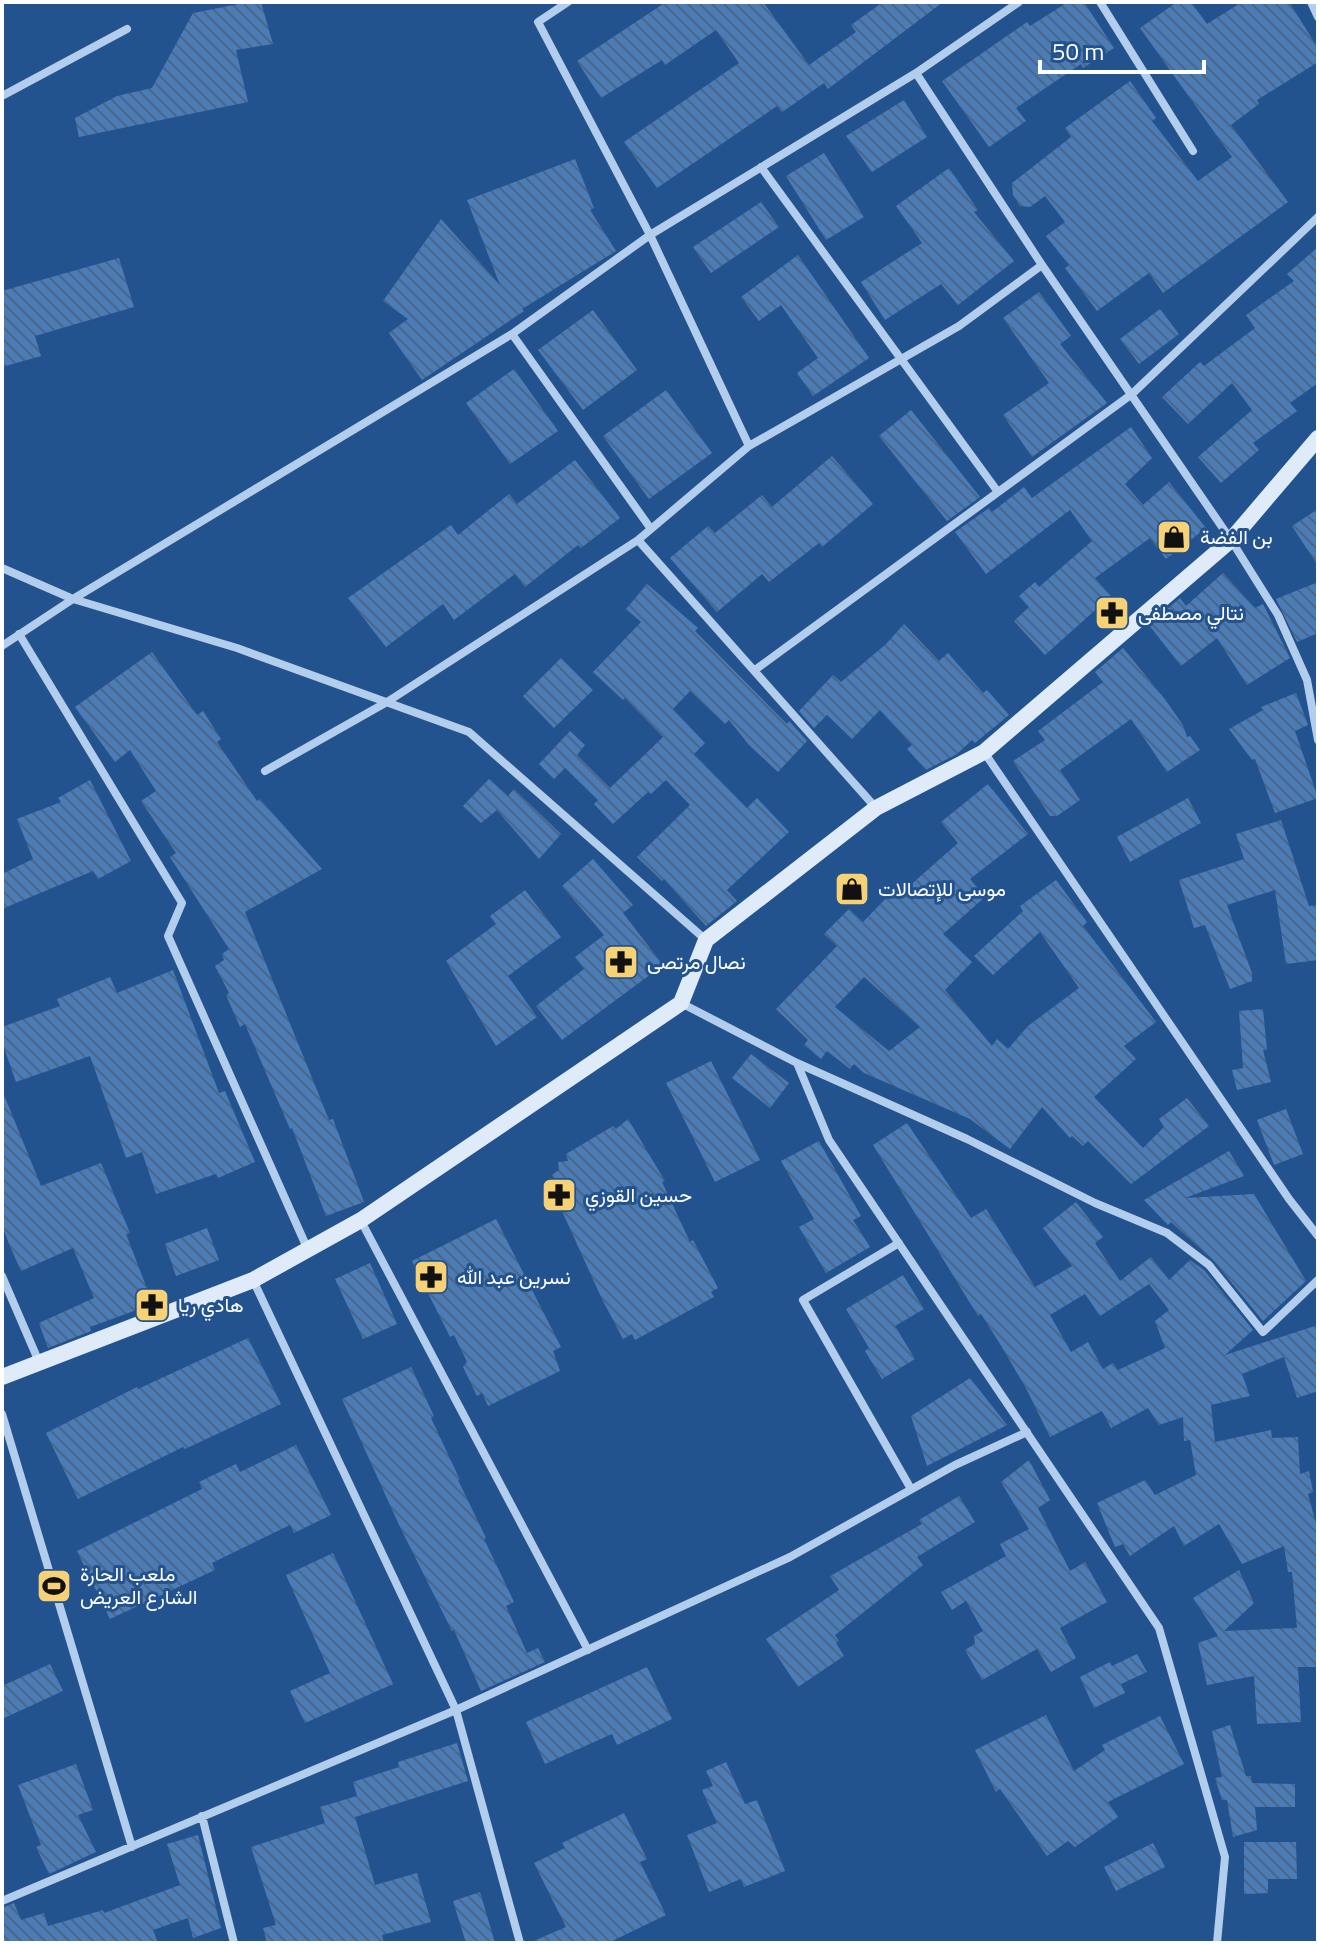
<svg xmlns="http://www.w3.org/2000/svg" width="1320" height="1945" font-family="'Titillium Web',Vazirmatn,sans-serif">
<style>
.building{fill:url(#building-back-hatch);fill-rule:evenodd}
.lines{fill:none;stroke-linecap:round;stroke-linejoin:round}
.street{stroke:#b3cdec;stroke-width:8}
.secondary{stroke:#dfebf9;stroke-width:16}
.labels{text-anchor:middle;stroke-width:6;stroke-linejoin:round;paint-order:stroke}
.poi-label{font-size:20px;fill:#fff;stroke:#23538f;text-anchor:start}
</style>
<defs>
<pattern id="building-back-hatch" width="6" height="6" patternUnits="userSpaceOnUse" patternTransform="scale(2)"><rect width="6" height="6" fill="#4b7cb6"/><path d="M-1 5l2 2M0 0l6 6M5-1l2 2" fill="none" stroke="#4b6686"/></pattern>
</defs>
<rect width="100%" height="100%" fill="#23538f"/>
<path class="building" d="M249,2H261L273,44L236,50L248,102L79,137L75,118L117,96L152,88L193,13Z
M666,2H763L809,65L856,32L851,25L883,2H943L828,89L824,83L782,112L777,106L657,188L624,142L739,63L716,30L665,65L662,60L601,98L577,61Z
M1068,2H1084L1114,48L1083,68L1081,64L1016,108L1026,121L989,147L942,81L1027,22L1030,26Z
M1177,2H1191L1207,24L1242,2H1289L1318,48V62L1257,100L1259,104L1231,125L1288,202L1163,293L1149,273L1097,311L1065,268L1069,265L1046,236L1065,222L1045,196L1030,207L1020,206L1013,195L1012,183L1071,137L1065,128L1130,81L1156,118L1152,121L1198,181L1232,157L1140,28Z
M904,100L927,137L872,172L846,136Z
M824,153L864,217L826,240L786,176Z
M575,159L594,208L590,210L616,251L522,309L524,311L422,380L389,333L408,319L383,301L441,219L500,285L467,200Z
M949,168L978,210L974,212L1014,261L958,305L941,284L885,320L861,282L922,243L896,206Z
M761,202L779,227L711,273L693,247Z
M1318,247V383L1290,403L1297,411L1253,443L1259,450L1221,483L1198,457L1252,410L1232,383L1188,424L1162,397L1200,362L1204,366L1255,328L1246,315L1294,281L1287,274Z
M798,255L869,358L813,396L797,373L818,358L781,305L759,321L741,297Z
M119,258L134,307L35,336L41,356L2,367V291Z
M1039,292L1071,336L1060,344L1107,403L1032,457L1003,415L1049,383L1003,318Z
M1160,309L1179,334L1139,364L1120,339Z
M593,310L637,370L583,410L538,350Z
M514,369L558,431L510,464L466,403Z
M666,390L712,453L649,499L603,436Z
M911,410L980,497L947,521L879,436Z
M1131,427L1152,458L1125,484L1143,505L1169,482L1206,528L1166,559L1150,538L1095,578L1111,596L1045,655L1014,621L1029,607L1019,596L1035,582L1039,587L1092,541L1070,510L986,574L955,532L989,508L992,512L1024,487L1032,498Z
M832,456L873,504L822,547L819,543L769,582L762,574L717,612L670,558L708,526L715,533L762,495L772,507Z
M575,460L620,518L581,548L578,545L525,587L515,574L454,620L443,604L386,647L348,598L451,525L458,535L509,494L517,504Z
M1318,509V566L1292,526Z
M1223,573L1255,608L1263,604L1290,658L1247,685L1217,638L1181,666L1149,625L1180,598L1186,606Z
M1318,582V633L1297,642L1276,599Z
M647,584L698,628L695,631L787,724L789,721L807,741L778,772L749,745L729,720L725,724L690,691L673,709L705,743L694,754L747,808L757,798L789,832L727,890L737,901L706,926L664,879L662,881L637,857L690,805L666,780L651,794L648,792L613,824L594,804L598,800L565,768L554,779L539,764L570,731L585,745L577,755L610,788L663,737L625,698L623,700L593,672L641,622L626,609Z
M904,624L939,661L948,653L983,693L987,690L1009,715L975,743L972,740L957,754L926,770L907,749L912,745L880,710L852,739L827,715L814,728L799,711L833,675L841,682L886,644Z
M1123,648L1164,698L1183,725L1187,737L1190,736L1200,750L1167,772L1131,719L1060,770L1080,800L1057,816H1050L1013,761L1045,740L1038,731L1103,682L1095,672Z
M152,652L197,715L203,711L221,739L217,742L257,801L260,799L322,869L245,912L329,1120L333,1119L364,1202L326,1216L292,1128L290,1129L245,1024L240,1027L226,995L229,993L215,966L224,960L222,954L229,949L170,857L176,853L141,801L156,791L130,750L115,762L75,707Z
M561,658L593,690L554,728L523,696Z
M1296,693L1308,725L1295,731L1318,798L1275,813L1255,759L1252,760L1229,729L1263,710L1261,707Z
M489,779L508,796L514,789L561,834L539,859L497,810L481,823L463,806Z
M90,780L131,861L98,879L93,871L2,909V874L33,859L17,819L61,802L58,798Z
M988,784L1028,834L970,879L985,897L943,934L972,962L945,990L992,1046L997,1039L1008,1049L1028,1026L1079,988L1040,932L993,975L974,956L1023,911L1020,906L1056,880L1087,922L1083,926L1156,1022L1124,1046L1136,1059L1094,1097L1143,1148L1164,1127L1159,1119L1187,1098L1209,1126L1131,1184L1088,1141L1083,1146L1072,1136L1070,1138L1042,1107L1010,1149L970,1119L864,1073L854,1064L850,1069L827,1051L821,1059L804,1045L808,1040L776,1009L837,946L824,934L849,909L863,922L893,891L898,896L958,843L941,822ZM864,977L920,1027L889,1051L835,1007Z
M1188,798L1201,823L1130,862L1117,837Z
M1281,820L1309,906L1318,905V960L1286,964L1275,890L1227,905L1252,973V981L1230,989L1205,925L1194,928L1179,880L1244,859L1236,834Z
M593,859L633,905L623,913L663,965L562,1040L536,1006L584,969L575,957L604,935L562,886Z
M525,890L561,937L508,976L537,1017L496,1046L446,961L496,924L490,916Z
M173,970L219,1093L225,1091L255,1162L218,1178L216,1174L156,1194L142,1152L126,1158L90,1056L16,1082L2,1042V1027L60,1006L57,999L110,977L117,993Z
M1263,1009L1267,1050H1263L1271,1082L1237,1090L1232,1070L1243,1068L1239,1011Z
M751,1054L789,1083L770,1108L732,1078Z
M711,1061L760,1160L715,1182L666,1083Z
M2,1090L41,1186L101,1163L130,1233L126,1234L153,1304L90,1327L91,1331L48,1348L39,1323L94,1298L73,1248L21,1271L9,1244L2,1225Z
M1286,1109L1303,1154L1274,1165L1257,1120Z
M628,1119L665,1181L662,1182L690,1242L693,1240L718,1288L711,1292L714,1297L635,1340L632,1334L623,1339L601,1297L552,1189L557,1186L552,1175L559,1170L558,1162L568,1161L566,1154L613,1126L616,1129Z
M907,1123L971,1218L986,1209L1035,1287L1072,1266L1043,1228L1076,1202L1103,1237L1095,1243L1120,1281L1151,1257L1169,1280L1190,1260L1204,1270L1253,1330L1225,1355L1318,1325V1391L1297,1398L1284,1357L1242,1374L1250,1396L1211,1405L1215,1442L1271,1430L1272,1438L1298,1437L1300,1474L1309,1471L1313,1492L1308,1494L1318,1531V1667H1298L1301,1722L1257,1724L1254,1676L1207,1685L1198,1643L1218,1636L1193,1598L1239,1570L1254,1603L1224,1631L1297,1628L1292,1572H1288L1284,1546L1242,1564L1219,1524L1184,1546L1174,1526L1130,1556L1123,1544L1115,1547L1097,1503L1145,1480L1155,1495L1196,1475L1190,1440L1184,1441L1183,1417L1159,1425L1148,1408L1111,1428L1102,1411L1050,1437L1027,1390L1000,1344L981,1314L978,1316L873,1145ZM1149,1284L1169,1310L1155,1321L1165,1348L1118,1370L1113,1363L1103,1369L1088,1342L1071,1352L1050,1315L1085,1294L1100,1316Z
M819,1141L861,1216L853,1220L870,1247L826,1273L799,1227L814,1219L781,1161Z
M1229,1151L1244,1176L1185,1198L1254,1194L1306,1281L1263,1321L1214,1261L1171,1222L1168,1225L1144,1200Z
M496,1219L561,1347L553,1351L560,1371L488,1406L482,1393L477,1396L463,1367L467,1362L454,1335L450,1337L412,1261Z
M207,1228L219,1260L176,1276L165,1244Z
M370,1263L397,1324L363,1339L335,1279Z
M903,1275L924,1309L895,1326L915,1359L882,1379L865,1351L869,1348L846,1309Z
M248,1338L281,1404L185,1449L183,1447L78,1499L46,1433L137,1387L138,1389Z
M411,1367L434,1416L431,1418L460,1480H458L486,1538L484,1539L514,1602L506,1606L527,1653L538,1648L545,1662L481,1691L454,1630L452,1631L399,1525L342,1399Z
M970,1378L1007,1425L927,1466L911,1416Z
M296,1445L331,1515L294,1533L290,1525L212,1563L215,1570L110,1619L77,1551L202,1489L199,1482L236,1464L240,1472Z
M1029,1460L1050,1500L1038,1508L1070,1571L1085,1562L1107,1602L1060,1628L1076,1658L1051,1672L1037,1649L982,1680L965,1650L975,1644L974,1636L983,1631L966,1601L952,1610L941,1592L1006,1556L1000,1544L1029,1529L1001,1482Z
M959,1496L975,1522L917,1557L923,1565L835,1635L839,1641L836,1643L844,1656L798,1687L766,1639L839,1590L830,1576L922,1524L919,1520Z
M333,1553L393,1684L305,1723L290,1691L330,1673L286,1575Z
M1137,1654L1147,1672L1121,1684L1125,1693L1094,1708L1080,1677L1110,1662L1112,1666Z
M50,1664L63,1691L2,1719V1686Z
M647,1667L672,1719L617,1745L612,1734L545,1764L526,1722Z
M1046,1715L1074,1771L1105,1750L1102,1745L1160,1716L1184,1764L1108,1802L1118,1817L1075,1847L1068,1841L1047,1856L1000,1789L996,1792L975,1750Z
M1230,1725L1246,1776H1251L1252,1783L1295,1784V1807H1255L1257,1830L1233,1837L1227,1800H1222L1215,1778L1222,1777L1212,1731Z
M457,1743L468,1781L355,1817L375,1885L417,1873L431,1922L382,1935L384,1943H267L263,1928L276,1925L251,1847L325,1823L320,1807L357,1796L353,1782L399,1767L398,1762Z
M726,1762L745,1804L757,1800L785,1871L744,1887L741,1879L709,1892L687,1835L717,1823L702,1790L713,1786L706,1771Z
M76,1764L93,1810L78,1815L96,1852L49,1874L36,1847L41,1845L18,1785Z
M624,1813L647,1859L640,1862L666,1915L608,1943H529L566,1927L534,1863L565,1848L562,1843Z
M198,1835L221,1928L193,1938L188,1918L153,1930L158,1943H2V1908L14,1903L21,1920L44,1913L48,1926L103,1910L104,1913L180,1885L167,1844Z
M1244,1842H1296L1297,1879H1268V1893L1244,1894Z
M1153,1843L1165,1867L1116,1891L1104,1867Z
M480,1892L495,1943H466L453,1901Z"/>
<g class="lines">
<path class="street" d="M568,2L538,22L650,235L749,446
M1100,2L1193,151
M1311,2L1318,17
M916,73L1042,265L1231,540L1278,615L1307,680L1318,740
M2,96L127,29
M761,167L998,492
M512,334L651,529
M638,540L876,808
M2,568L73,599L237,648L469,732L706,940
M19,634L182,903L168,936L308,1250
M2,646L73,599L512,334L650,235L916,73L1019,2
M755,670L1132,394L1318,217
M984,752L1289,1199L1318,1236
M265,771L387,702L638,540L749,446L959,326L1042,265
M681,1003L797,1063L829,1140L1159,1628L1225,1857L1217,1943
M797,1063L967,1139L1095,1203L1167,1233L1209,1265L1263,1332L1318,1280
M361,1221L588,1650
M899,1243L803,1300L911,1489
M2,1276L39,1362
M253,1280L456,1710L520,1943
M2,1414L132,1847
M202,1816L234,1943
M2,1901L456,1710L790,1557L955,1465L1027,1432"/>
<path class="secondary" d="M2,1377L253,1280L361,1220L681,1003L706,940L876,808L984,752L1231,540L1318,438"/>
</g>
<defs>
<g id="shop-square" transform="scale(1.8)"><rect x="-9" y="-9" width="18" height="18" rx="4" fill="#f7d176" stroke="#23538f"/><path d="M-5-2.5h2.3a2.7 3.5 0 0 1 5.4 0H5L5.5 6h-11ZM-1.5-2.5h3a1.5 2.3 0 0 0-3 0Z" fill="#111"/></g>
<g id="pharmacy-square" transform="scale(1.8)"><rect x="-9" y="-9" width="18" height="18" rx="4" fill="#f7d176" stroke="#23538f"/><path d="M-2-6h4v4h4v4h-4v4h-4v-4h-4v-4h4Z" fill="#111"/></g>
<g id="stadium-square" transform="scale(1.8)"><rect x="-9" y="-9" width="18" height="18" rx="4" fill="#f7d176" stroke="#23538f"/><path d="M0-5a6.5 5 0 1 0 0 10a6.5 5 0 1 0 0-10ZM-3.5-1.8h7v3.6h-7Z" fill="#111"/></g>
</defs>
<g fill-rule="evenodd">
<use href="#shop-square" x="1174" y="537"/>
<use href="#pharmacy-square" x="1112" y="613"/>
<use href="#shop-square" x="852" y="889"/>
<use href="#pharmacy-square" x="621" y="962"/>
<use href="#pharmacy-square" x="559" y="1195"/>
<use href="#pharmacy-square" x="431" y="1277"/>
<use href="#pharmacy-square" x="152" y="1305"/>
<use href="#stadium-square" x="54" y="1586"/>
</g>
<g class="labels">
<g class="poi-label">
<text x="1200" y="544">بن الفضة</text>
<text x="1138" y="620">نتالي مصطفى</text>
<text x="878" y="896">موسى للإتصالات</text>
<text x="647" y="969">نصال مرتصى</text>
<text x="585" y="1202">حسين القوزي</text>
<text x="457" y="1284">نسرين عبد الله</text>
<text x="178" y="1312">هادي ريا</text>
<text x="80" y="1581">ملعب الحارة<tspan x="80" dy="23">الشارع العريض</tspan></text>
</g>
</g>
<rect width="1320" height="1945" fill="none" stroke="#ffffff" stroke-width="8"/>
<path d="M1040 60v12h164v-12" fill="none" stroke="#ffffff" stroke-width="4"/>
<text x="1052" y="60" font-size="24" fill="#ffffff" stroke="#23538f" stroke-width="6" paint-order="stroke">50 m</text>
</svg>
